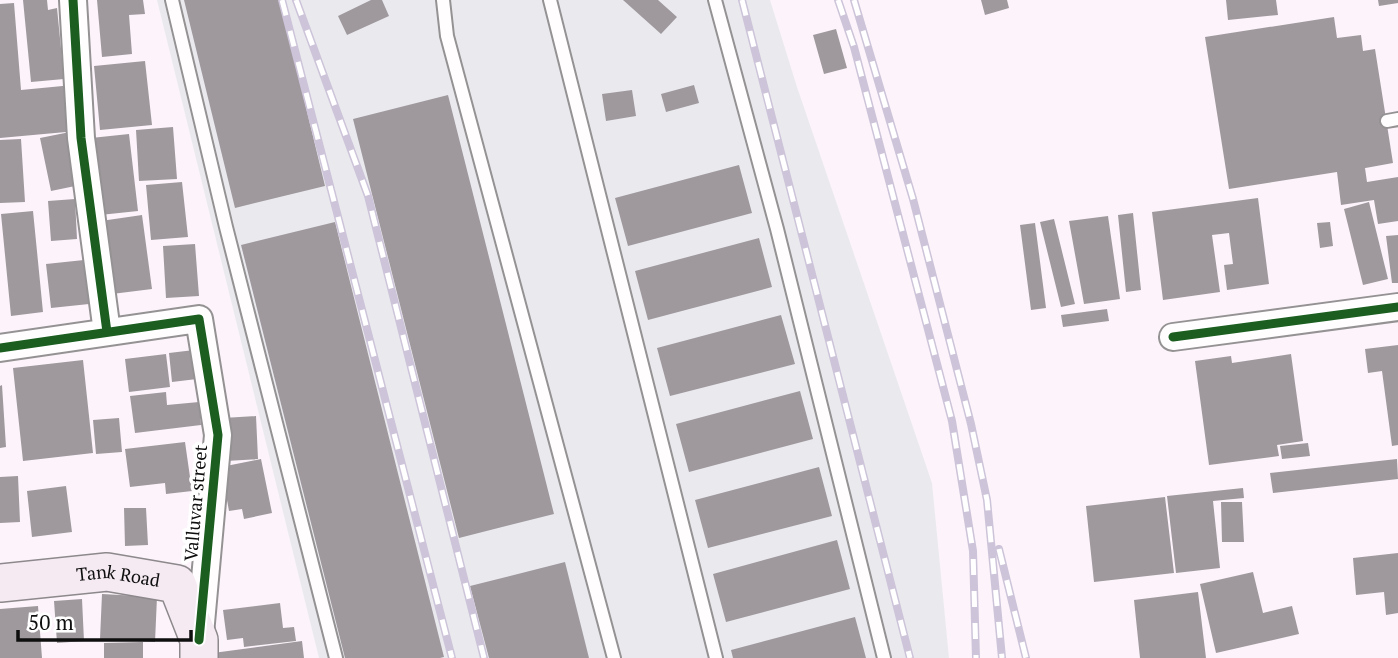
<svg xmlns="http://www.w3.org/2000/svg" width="1398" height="658" font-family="'PT Serif',serif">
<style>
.industrial{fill:#eaeaee}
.building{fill:#9f999e}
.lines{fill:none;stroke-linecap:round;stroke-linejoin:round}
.lane-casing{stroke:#959294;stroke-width:16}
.street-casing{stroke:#959294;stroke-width:30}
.secondary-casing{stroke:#8c888b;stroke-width:40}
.lane{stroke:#fffdfe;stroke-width:12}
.street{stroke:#fffdfe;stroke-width:26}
.secondary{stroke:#f5eaf2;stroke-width:37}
.rail-casing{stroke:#cdc4d9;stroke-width:8}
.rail{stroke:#fff;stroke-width:5;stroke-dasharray:16;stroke-linecap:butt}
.cycleway-casing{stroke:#fff;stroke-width:13}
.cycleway{stroke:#1b5e20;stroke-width:9}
.labels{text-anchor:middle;stroke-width:7;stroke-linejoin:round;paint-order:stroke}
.street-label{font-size:18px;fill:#0e0e0e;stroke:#fff}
</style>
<rect width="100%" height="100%" fill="#fcf4fa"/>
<path class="industrial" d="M157,0H770L797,87L932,483L949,658H319Z"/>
<path class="building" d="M23,0H47L48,10L57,8L64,79L31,82Z
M97,0H143L145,14L129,15L132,54L102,57Z
M184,0H280L325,186L235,208Z
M371,0H382L389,16L347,35L338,16Z
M623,0H658L677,17L661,34Z
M981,0H1007L1009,8L985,15Z
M1226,0H1276L1278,15L1228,20Z
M1378,0H1398V3L1379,6Z
M14,3L21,90L73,85L77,131L0,138V4Z
M1334,17L1337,38L1361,35L1363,51L1375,49L1393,163L1349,171L1365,168L1367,182L1398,177V221L1378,224L1374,200L1341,205L1337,172L1229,189L1205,37Z
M836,29L847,68L824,74L813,35Z
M145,61L152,125L100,130L94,66Z
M694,85L699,103L666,112L661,94Z
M632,90L636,116L606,121L602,94Z
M448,95L554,514L459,538L353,119Z
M173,127L177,179L139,181L136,130Z
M70,132L80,185L51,191L40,138Z
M129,134L138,211L100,215L91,138Z
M21,139L25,202L0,203V140Z
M739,165L752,213L628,246L615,198Z
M182,182L188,237L151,240L146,185Z
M1258,198L1269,284L1227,290L1224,265L1233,264L1229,233L1212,235L1220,292L1163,300L1152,212Z
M75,199L77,239L51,241L48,201Z
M1369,202L1388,279L1363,285L1344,209Z
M33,211L43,312L11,316L1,214Z
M1133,213L1141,290L1126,292L1118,215Z
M142,215L152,289L104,295L94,222Z
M1108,216L1120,299L1084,304L1069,221Z
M1054,219L1075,304L1061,307L1040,222Z
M335,222L444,657L440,658H345L241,245Z
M1330,222L1333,246L1320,248L1317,223Z
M1035,223L1046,308L1031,310L1020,225Z
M1398,235V283H1392L1386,236Z
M759,238L772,287L648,320L635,271Z
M195,244L199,296L166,298L163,246Z
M84,260L89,304L51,308L46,264Z
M1107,309L1109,321L1063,327L1061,315Z
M781,315L795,364L670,396L657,348Z
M1398,345V445L1392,446L1382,371L1368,373L1365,349Z
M194,350L197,379L172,382L169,353Z
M166,354L170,387L129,392L125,359Z
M1291,354L1303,441L1277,445L1279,456L1209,465L1195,361L1231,356L1232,363Z
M83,360L93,453L23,461L13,368Z
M2,385L6,447L0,448V386Z
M800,391L813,439L689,472L676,424Z
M166,392L167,405L199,402L201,425L135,433L130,396Z
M256,416L258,459L226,461L223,418Z
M119,418L122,452L96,454L93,420Z
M185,442L192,491L166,494L165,483L130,487L125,449Z
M1308,443L1310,456L1282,459L1280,446Z
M261,459L272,513L244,519L242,509L229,511L221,467Z
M1397,459L1398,479L1273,493L1270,473Z
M819,467L832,516L708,548L695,500Z
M18,476L20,522L0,523V477Z
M66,486L72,532L32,537L27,491Z
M1243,488L1244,498L1213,501L1220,568L1176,573L1167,496Z
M1165,497L1174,573L1094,582L1086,506Z
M1221,502H1242L1244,542H1222Z
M124,508H146L148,545L125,546Z
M837,540L850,589L726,622L713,574Z
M1398,553V613L1386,615L1384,592L1356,595L1353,558Z
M565,562L589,658H489L470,586Z
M1253,572L1263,613L1292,606L1299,634L1216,653L1200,584Z
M1198,592L1206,658H1140L1134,600Z
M102,594L157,597L155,642L100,639Z
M82,599L84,641L57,643L54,601Z
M280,603L283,628L294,627L296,641L244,647L243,638L227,640L223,610Z
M38,606L42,658H0V609Z
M855,617L866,658H733L731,650Z
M302,641L304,658H214L213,653Z
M143,642V658H104V643Z"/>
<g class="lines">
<g class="lane-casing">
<path id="lane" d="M172,0L226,227L336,658
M443,0L447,36L614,658
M550,0L716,658
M715,0L777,229L884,658
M1387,121L1398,119"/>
</g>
<g class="street-casing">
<path id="street" d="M73,0L81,138L107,332
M1173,337L1398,307
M0,348L199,319L218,435L200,634"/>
</g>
<g class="secondary-casing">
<g id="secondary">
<path id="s1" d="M0,583L107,572L177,584L199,640V658"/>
</g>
</g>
<use href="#lane" class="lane"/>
<use href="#street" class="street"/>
<use href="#secondary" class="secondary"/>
<g class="rail-casing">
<path id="rail" d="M282,0L452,658
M296,0L368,196L484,658
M742,0L910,658
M838,0L854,47L952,421L973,551L976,658
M854,0L913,199L971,424L987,500L1002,658
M999,549L1026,658"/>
</g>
<use href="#rail" class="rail"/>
<g class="cycleway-casing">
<path id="cycleway" d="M73,0L81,138L107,332
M1173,337L1398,307
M0,348L199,319L218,435L199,640"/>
</g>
<use href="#cycleway" class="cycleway"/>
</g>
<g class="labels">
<g class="street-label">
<text transform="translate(196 503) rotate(-85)" y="6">Valluvar street</text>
<text dy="6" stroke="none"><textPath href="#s1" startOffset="119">Tank Road</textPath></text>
</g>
</g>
<path d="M18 630v10h173v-10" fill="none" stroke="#0e0e0e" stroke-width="3.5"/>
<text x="28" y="630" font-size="21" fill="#0e0e0e" stroke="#ffffff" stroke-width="5" paint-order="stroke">50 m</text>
</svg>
